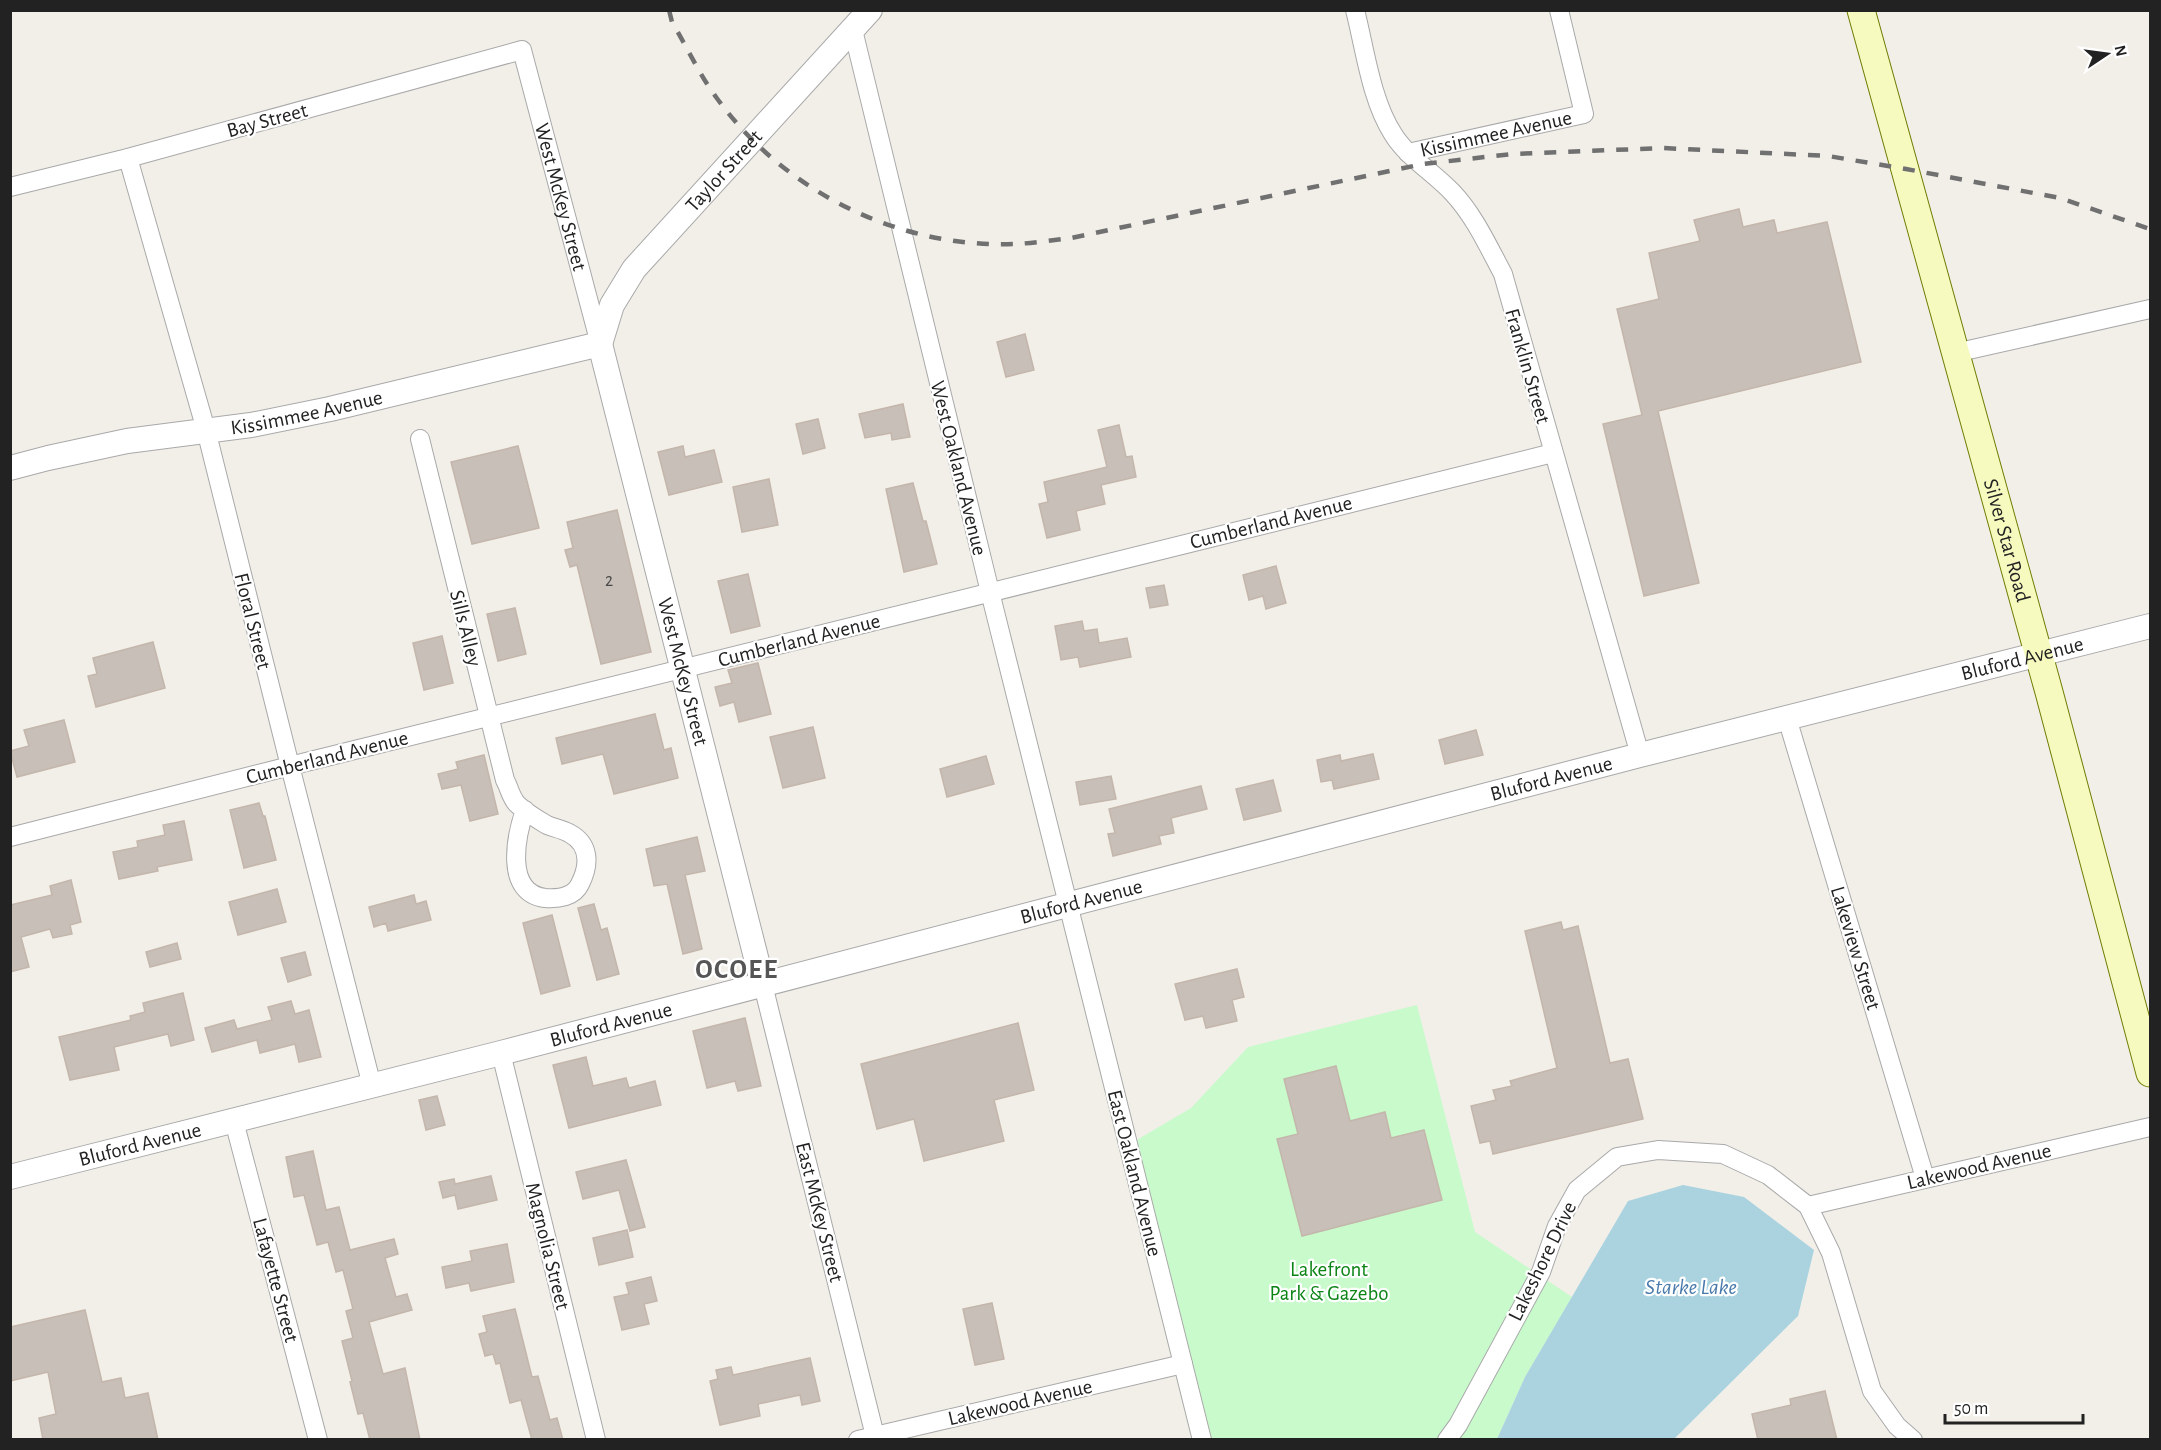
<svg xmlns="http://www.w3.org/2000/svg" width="2161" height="1450" font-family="'Alegreya Sans',sans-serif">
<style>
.park{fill:#c8facc}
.water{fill:#aad3df}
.building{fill:#c7bfb8;stroke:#c4b6ab;stroke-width:1.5}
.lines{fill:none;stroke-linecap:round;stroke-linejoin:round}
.minor-casing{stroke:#a9a9a9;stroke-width:20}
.tertiary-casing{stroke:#a9a9a9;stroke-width:26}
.secondary-casing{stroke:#707d05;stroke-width:29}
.minor{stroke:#fff;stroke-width:18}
.tertiary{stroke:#fff;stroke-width:24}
.secondary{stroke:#f7fabf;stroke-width:27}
.rail{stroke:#707070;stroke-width:4.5;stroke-dasharray:12 12;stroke-linecap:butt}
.labels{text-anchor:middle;stroke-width:4.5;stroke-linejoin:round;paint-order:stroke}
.number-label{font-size:18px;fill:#4b4948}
.street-label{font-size:21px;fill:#222;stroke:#fff}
.park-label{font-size:21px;fill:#0c8416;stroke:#fff}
.water-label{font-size:22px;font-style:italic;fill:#4a7aab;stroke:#fff}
.district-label{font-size:27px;font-weight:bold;letter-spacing:1.5px;fill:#555;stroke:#fff}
</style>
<rect width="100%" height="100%" fill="#f2efe9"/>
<path class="park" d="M1417,1005L1475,1232L1572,1297L1525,1377L1497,1439H1210L1135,1141L1191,1108L1248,1047Z"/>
<path class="water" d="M1683,1185L1744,1197L1814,1250L1798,1316L1674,1439H1497L1525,1377L1628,1201Z"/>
<path class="building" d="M1739,209L1743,227L1774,220L1777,233L1827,222L1861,362L1658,411L1699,583L1644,596L1603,424L1642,415L1617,309L1659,299L1649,253L1700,241L1694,220Z
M1025,334L1034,370L1006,377L997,342Z
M903,404L910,437L892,440L891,433L865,438L859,414Z
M818,419L825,448L803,454L796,424Z
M1119,425L1126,457L1132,456L1136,477L1101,485L1105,504L1076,511L1080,530L1047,538L1039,504L1048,502L1044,482L1107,467L1098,430Z
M518,446L539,528L472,544L451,462Z
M683,446L685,457L714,450L722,482L669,495L658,452Z
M769,479L778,525L742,532L733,487Z
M913,483L923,521H926L937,564L904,572L886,489Z
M617,510L651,652L601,664L577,565L570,567L565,550L573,548L567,522Z
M1276,566L1286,603L1266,609L1263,596L1249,600L1243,575Z
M748,574L760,626L731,633L718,581Z
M1164,585L1168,605L1150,608L1146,588Z
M515,608L526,654L498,661L487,614Z
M1082,621L1084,631L1097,629L1099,643L1127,638L1131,657L1080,667L1078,657L1061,660L1055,626Z
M442,636L453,683L424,690L413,643Z
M153,642L165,688L96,707L88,676L97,674L93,658Z
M758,663L771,714L739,722L734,702L720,706L715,687L732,683L728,670Z
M655,714L664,750L671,748L678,778L614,794L603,754L562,764L556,738Z
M64,720L75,762L17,777L10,751L29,746L24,730Z
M813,727L825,778L783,788L770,737Z
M1476,730L1483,755L1445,764L1439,740Z
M1373,754L1379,779L1334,789L1332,780L1321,782L1317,760L1340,755L1341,761Z
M484,755L498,814L470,821L461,785L442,789L438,774L458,769L456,762Z
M986,756L994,784L947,797L940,769Z
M1111,776L1116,799L1080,805L1076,782Z
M1273,780L1281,811L1244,820L1236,789Z
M1201,786L1207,809L1171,818L1174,833L1159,836L1161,844L1113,856L1108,834L1115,833L1109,809Z
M259,803L263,816H265L276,860L244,868L230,810Z
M184,821L192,860L157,867L158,871L119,879L113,852L138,847L137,841L165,835L163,825Z
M697,837L705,871L685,875L702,949L683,954L667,884L654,886L646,849Z
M71,880L81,922L70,925L72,934L53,938L50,929L21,937L29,967L10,972V905L52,895L50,886Z
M277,889L286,922L238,935L229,902Z
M414,895L416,904L426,901L431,920L388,931L386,923L374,927L369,907Z
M594,904L601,930L607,928L619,974L597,980L578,908Z
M552,915L570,986L541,994L523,923Z
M1561,922L1563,930L1578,926L1610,1063L1628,1059L1643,1119L1493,1154L1490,1141L1480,1143L1471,1106L1496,1100L1493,1090L1512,1086L1510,1081L1557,1068L1525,931Z
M177,943L181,959L150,967L146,952Z
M305,952L311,975L288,982L281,958Z
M1237,969L1244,997L1232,1000L1237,1021L1206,1028L1203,1016L1185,1020L1175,984Z
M183,993L194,1040L171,1046L168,1034L114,1047L119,1070L70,1080L59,1037L131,1020L130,1016L145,1012L143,1003Z
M291,1001L295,1014L309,1010L321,1057L299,1062L295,1044L260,1053L257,1040L212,1052L205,1028L234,1020L237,1029L272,1020L268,1007Z
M745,1018L761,1086L738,1091L735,1081L707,1088L693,1031Z
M1018,1023L1034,1090L994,1100L1004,1141L924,1161L914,1119L877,1129L861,1064Z
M586,1057L593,1086L626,1078L629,1088L655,1081L661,1105L569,1128L553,1065Z
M1336,1066L1350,1121L1385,1112L1391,1138L1424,1130L1442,1200L1302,1236L1277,1139L1298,1134L1284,1079Z
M437,1096L445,1125L426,1130L419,1100Z
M313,1151L326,1210L339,1207L350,1250L394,1239L398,1254L385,1258L396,1297L407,1294L412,1310L369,1322L383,1374L405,1368L420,1440H370L363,1413L358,1414L350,1382L352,1381L342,1341L353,1338L346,1311L353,1309L343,1270L336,1272L328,1242L317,1245L304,1195L294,1197L286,1157Z
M626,1160L645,1227L630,1231L619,1190L583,1199L576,1172Z
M491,1176L497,1200L458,1209L455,1195L443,1198L439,1182L454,1179L455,1184Z
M627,1230L633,1257L599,1265L593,1238Z
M507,1244L514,1282L471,1291L469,1283L446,1288L442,1267L472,1261L470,1251Z
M651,1277L657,1301L644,1304L649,1324L622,1330L614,1297L629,1294L626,1283Z
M992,1303L1004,1359L975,1365L963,1309Z
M515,1309L532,1377L538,1376L550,1420L557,1418L563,1440H532L521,1400L510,1403L500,1363L496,1364L493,1354L485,1356L479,1334L487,1332L483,1316Z
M85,1310L102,1382L121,1378L125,1398L148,1393L158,1440H43L39,1418L56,1414L48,1372L10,1381V1327Z
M810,1358L820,1401L802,1405L800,1395L758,1404L760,1416L720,1425L710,1381L718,1379L716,1370L731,1367L733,1375Z
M1825,1391L1837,1440H1758L1752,1414L1791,1405L1790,1399Z"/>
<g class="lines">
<g class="minor-casing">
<g id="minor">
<path d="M1355,10C1365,49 1371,100 1393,134C1407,157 1433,172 1452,192C1474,215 1488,246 1503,274L1640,755"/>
<path d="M853,30L990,592L1202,1440"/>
<path id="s1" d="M1408,153L1584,114L1559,10"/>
<path d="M128,158L206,430L290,766L372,1086"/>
<path id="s2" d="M10,187L128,158L522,50L600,344"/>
<path d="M1955,353L2150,309"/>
<path d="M420,439L505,780C509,787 511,798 517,804C525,812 537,819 547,825C554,828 562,829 569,833C590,844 590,864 580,884C574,897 558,899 545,898C504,893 516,836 525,810"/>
<path d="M1787,718L1925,1178"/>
<path d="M10,837L290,766L1553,453"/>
<path d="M763,985L876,1440"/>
<path d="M501,1053L596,1440"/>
<path d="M234,1121L318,1440"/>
<path d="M1808,1206L2150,1127"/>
<path d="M858,1440L1183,1364"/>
<path d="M1447,1440L1458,1425L1541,1272L1557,1226L1577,1190L1617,1157L1658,1150L1723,1154L1768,1175L1808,1206L1831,1253L1872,1391L1897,1426L1913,1440"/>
</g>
</g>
<g class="tertiary-casing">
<g id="tertiary">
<path id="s3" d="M600,344L763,985"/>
<path id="s4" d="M600,344L612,305L634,269L870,10"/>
<path id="s5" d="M10,468L48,458L127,441L251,425L330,409L600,344"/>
<path id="s6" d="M10,1177L501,1053L1640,755L2150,626"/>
</g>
</g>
<g class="secondary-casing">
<g id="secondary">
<path id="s7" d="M1861,10L2049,692L2150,1073"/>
</g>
</g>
<use href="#minor" class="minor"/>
<use href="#tertiary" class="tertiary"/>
<use href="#secondary" class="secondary"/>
<path class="rail" d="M669,10L672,22C687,47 699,74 716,97C784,192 900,249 1016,244C1034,243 1053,240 1071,238L1423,164L1512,154L1663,148L1828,156L1906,169L2060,198L2150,229"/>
</g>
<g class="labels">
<g class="number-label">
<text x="609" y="586">2</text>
</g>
<g class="street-label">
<text transform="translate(267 120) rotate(-15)" y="7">Bay Street</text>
<text dy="7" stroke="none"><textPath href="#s1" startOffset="90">Kissimmee Avenue</textPath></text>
<text dy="7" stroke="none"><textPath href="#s4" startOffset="216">Taylor Street</textPath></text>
<text dy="7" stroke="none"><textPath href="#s2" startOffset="682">West McKey Street</textPath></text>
<text transform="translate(1528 366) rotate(74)" y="7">Franklin Street</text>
<text dy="7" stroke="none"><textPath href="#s5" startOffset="302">Kissimmee Avenue</textPath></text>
<text transform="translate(959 468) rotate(76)" y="7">West Oakland Avenue</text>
<text transform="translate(1271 522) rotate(-14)" y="7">Cumberland Avenue</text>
<text dy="7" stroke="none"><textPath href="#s7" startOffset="550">Silver Star Road</textPath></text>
<text transform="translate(253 621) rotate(76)" y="7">Floral Street</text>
<text transform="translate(466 628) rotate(76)" y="7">Sills Alley</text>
<text transform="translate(799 640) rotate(-14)" y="7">Cumberland Avenue</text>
<text dy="7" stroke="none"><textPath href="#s6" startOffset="2078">Bluford Avenue</textPath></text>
<text dy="7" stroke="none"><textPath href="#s3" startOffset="338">West McKey Street</textPath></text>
<text transform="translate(327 757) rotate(-14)" y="7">Cumberland Avenue</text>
<text dy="7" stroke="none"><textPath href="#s6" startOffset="1592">Bluford Avenue</textPath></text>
<text dy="7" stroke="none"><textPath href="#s6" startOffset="1106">Bluford Avenue</textPath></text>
<text transform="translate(1856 948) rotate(73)" y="7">Lakeview Street</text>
<text dy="7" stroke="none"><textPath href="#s6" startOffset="620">Bluford Avenue</textPath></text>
<text dy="7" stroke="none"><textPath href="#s6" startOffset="134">Bluford Avenue</textPath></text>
<text transform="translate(1979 1166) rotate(-13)" y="7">Lakewood Avenue</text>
<text transform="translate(1135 1173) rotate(76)" y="7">East Oakland Avenue</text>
<text transform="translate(820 1212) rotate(76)" y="7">East McKey Street</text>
<text transform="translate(548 1246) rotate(76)" y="7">Magnolia Street</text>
<text transform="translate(1542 1261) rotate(-64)" y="7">Lakeshore Drive</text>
<text transform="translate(276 1280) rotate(75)" y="7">Lafayette Street</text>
<text transform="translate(1020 1402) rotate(-13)" y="7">Lakewood Avenue</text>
</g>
<g class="park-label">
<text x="1329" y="1276">Lakefront<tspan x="1329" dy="24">Park &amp; Gazebo</tspan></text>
</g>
<g class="water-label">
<text x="1691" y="1294">Starke Lake</text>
</g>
<g class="district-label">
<text x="737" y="978">OCOEE</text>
</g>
</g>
<rect width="2161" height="1450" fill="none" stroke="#222222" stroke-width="24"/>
<g transform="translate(2107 54) rotate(77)" stroke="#ffffff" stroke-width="4.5" paint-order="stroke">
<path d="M0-4.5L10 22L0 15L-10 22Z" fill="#222222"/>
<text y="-9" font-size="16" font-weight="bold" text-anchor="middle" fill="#222222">N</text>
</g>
<path d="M1945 1414v9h138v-9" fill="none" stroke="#222222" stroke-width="3"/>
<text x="1954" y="1414" font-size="18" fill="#222222" stroke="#ffffff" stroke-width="4.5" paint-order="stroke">50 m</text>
</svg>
